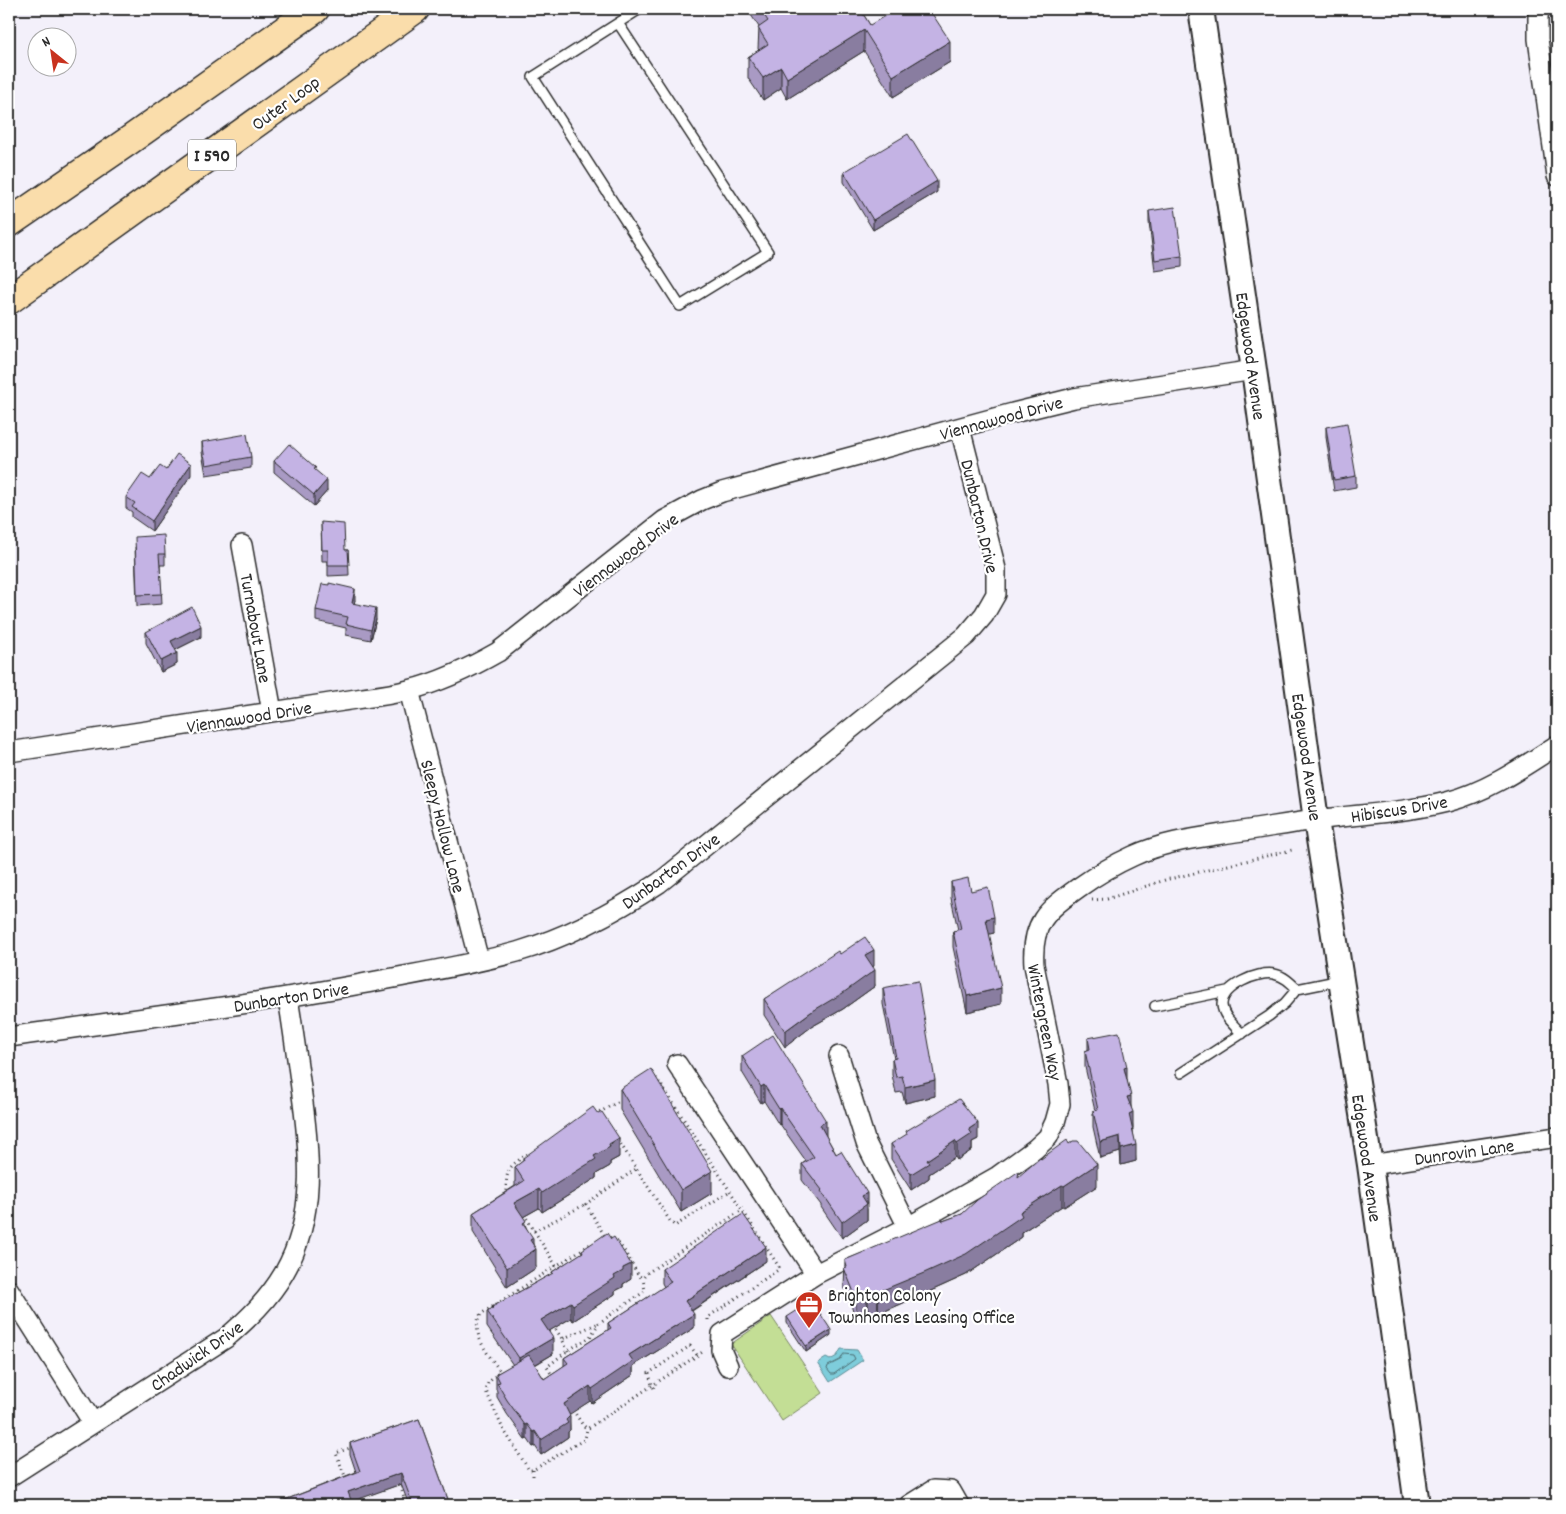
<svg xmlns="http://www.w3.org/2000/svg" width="1566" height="1514" font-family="Dekko,sans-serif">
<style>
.green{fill:#c3de95;stroke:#778460}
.water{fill:#7ecddb;stroke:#5d8c95}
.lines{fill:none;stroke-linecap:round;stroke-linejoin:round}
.shore{stroke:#4c6c71;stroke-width:1}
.service-casing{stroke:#2b2b2b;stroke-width:12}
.minor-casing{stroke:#2b2b2b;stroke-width:22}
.tertiary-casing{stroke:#2b2b2b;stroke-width:28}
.motorway-casing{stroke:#2b2b2b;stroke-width:31}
.path{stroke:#2b2b2b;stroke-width:3;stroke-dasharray:1 4;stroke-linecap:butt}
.service{stroke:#fff;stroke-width:9}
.minor{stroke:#fff;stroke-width:19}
.tertiary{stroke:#fff;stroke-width:24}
.motorway{stroke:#faddab;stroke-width:28}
.wall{fill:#a99ac4;stroke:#2b2b2b}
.shaded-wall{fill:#897da0;stroke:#2b2b2b}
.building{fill:#c4b3e4;stroke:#2b2b2b}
.labels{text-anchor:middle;stroke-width:4.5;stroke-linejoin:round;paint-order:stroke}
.shield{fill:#fff;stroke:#6b6b6b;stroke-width:1}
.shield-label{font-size:18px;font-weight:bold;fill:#2b2b2b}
.street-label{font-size:19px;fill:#2b2b2b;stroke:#fff}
.poi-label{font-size:19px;fill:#2b2b2b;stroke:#fff;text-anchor:start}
</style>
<rect width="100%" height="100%" fill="#f3f0fa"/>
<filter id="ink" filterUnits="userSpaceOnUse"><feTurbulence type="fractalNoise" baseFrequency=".02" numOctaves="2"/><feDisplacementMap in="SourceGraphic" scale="10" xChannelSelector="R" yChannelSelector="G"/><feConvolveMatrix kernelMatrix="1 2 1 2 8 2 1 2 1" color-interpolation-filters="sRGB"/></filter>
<g filter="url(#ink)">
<path class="green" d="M771,1316L823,1393L782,1421L731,1344Z"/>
<path class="water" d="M841,1349L857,1350L863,1360L830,1382L818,1363L826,1358L830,1360L837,1356Z"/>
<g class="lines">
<path class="shore" d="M844,1354L853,1355L855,1359L834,1374H831L827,1369L828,1366L840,1360Z"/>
<g class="service-casing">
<path id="service" d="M618,23L768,252L680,306L533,77L640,9
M1155,1006L1227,991
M1242,1034C1235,1026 1223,1017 1222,1005C1222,986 1258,971 1274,974C1284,976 1290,982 1297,989
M1181,1073L1269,1016L1285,1003L1297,989L1341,980"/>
</g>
<g class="minor-casing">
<path id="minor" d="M1540,9L1538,16V39L1557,176
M242,545L272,712
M409,690L479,961
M9,752L363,698C379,696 394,694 409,690C441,682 470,668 498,652L665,520L702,500L722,492L1013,413L1074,398L1254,370
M9,1037C126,1020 244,1006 361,984C413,974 466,966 517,952C568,937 615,912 659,883L966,636L984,615L996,594V569L960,428
M839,1056L866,1143L908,1227
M677,1064L816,1274
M1370,1165L1557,1137
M9,1290L93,1423
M728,1366L721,1350L722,1334L816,1274L908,1227L998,1176L1035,1149L1048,1137L1055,1122L1060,1104L1058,1084L1034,965C1031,923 1046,911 1078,888C1095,876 1113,865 1133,856C1163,842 1197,838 1229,833C1258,829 1286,824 1315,820C1360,814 1402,813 1447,802C1487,792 1523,767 1557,745
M9,1477L226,1338C248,1319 269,1299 284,1273C317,1216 310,1151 301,1088C297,1058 293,1028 288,998
M909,1505L933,1490L951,1491L959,1505"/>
</g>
<g class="tertiary-casing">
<path id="tertiary" d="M1201,9L1254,370L1316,820L1370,1165L1417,1505"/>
</g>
<g class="motorway-casing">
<path id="motorway" d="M9,223L127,142L315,9
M9,300L415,9"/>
</g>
<path class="path" d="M1092,900L1107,899L1165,880L1292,850
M652,1081L656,1078L668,1095L779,1267L778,1270L708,1317V1323
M594,1112L602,1111L621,1100
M618,1140L670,1221L675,1226L730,1191
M506,1196C506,1167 508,1167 531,1152
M524,1214L556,1266L592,1243
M534,1231L586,1204
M604,1235L586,1204L636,1169
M605,1236C622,1239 630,1262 639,1276L643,1278L647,1273L742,1210
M556,1266L481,1314C469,1333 489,1355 500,1371L488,1383L486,1391L502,1427L529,1470H533L585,1439L587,1429L704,1351
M553,1325L562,1339
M568,1351L562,1339L599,1323
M553,1377L547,1367L567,1351L590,1337L599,1323L645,1291L643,1278
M654,1388L652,1385L649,1373L690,1346L697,1355
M573,1410L582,1424L587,1429
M533,1470V1476
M346,1479L336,1453L353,1447
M402,1491L406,1505
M352,1496L356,1505
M450,1502L451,1505"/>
<use href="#service" class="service"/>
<use href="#minor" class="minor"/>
<use href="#tertiary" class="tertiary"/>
<use href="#motorway" class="motorway"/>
</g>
<path class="wall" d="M747,9H860L870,25L950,62L893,97L864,51L787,99L781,88L763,100L748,78V57L759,50L758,49L759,27Z
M844,172L937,192L873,230L844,182Z
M1149,211L1182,256V267L1155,271L1149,222Z
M1326,427L1356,476V487L1334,491L1326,437Z
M202,442L251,457V468L206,475L202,452Z
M274,461L316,471L327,491L314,506L274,472Z
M166,470L191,475L152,531L132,517V512L126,508V497L150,479Z
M321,522L345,550H348L349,575L328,576V561H322Z
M135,547L165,554V565H160L162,604L137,606Z
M355,600L354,603L376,619L371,640L346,635V628L316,621V610Z
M146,632L201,637L175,650L177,664L161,672L146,643Z
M951,882L971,891L994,933L989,934L1001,1004L967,1012L953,947V931L958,930L951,898Z
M840,954L874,966L872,967L875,986L843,1009L811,1027L785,1047L764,1015V999Z
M883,988L935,1096L905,1103L902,1092L896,1093L892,1075V1059H894L883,1004Z
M1088,1038L1127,1079L1131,1108L1136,1161L1121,1165L1120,1152L1100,1158L1093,1127V1111H1095L1085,1067V1051L1088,1050Z
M742,1056L826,1136L867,1209V1220L842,1238L821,1207V1205L802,1180V1164L806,1161L780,1124L779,1125L764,1101L761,1103L742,1072Z
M620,1089L712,1193L681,1212L620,1110Z
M978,1139L972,1142V1150L957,1160L955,1157L929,1174V1178L911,1190L891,1159V1144Z
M619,1157L610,1162V1166L596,1174V1178L542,1212L539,1208L523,1217L526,1227L533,1244L536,1268L507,1287L473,1232V1213L515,1186V1167L523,1161V1158Z
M1019,1176L1097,1186L1064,1207L1062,1206L1022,1232V1237L966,1275L924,1294L878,1314V1312L868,1316L867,1314L856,1318L844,1289L845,1260L943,1221L962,1214Z
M582,1250L631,1279L623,1284V1287L615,1291V1294L573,1321L571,1318L549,1331L553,1354L535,1365L544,1379L564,1366V1358L608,1330V1323L664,1287L662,1283V1269L766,1261L692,1311L694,1328L633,1366V1375L592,1403L590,1401L569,1414L570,1430L568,1432V1437L541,1455L535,1446L533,1447L527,1438L525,1439L507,1414L497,1397V1391L496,1389V1374L513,1365L487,1327V1311L492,1309V1307L552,1274V1272L582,1253Z
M787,1317L831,1335L806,1352L787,1323Z
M419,1419L450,1505H409L401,1484L351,1501L272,1505L356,1472L350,1454V1443Z"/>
<path class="shaded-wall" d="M864,30V51L787,99V78Z
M950,41V62L893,97V76Z
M781,67V88L763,100V78Z
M937,181V192L873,230V220Z
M191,464V475L152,531V521Z
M327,480V491L314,506V495Z
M355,589V600L352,613V603Z
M376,608V619L371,640V630Z
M201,626V637L171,652V641Z
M177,653V664L161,672V661Z
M994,917V933L986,935V919Z
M874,950V966L865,971V955Z
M875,970V986L843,1009L811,1027L785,1047V1031L811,1012Z
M1001,988V1004L967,1012V996Z
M1127,1067V1083L1124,1068Z
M935,1080V1096L905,1103V1087Z
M764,1085V1101L761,1103V1087Z
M1131,1096V1112L1127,1097Z
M780,1108V1124L779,1125V1109Z
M1133,1112V1128L1129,1130V1114Z
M826,1121V1137L820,1125Z
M978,1123V1139L972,1142V1150L957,1160V1144L969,1129Z
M1120,1136V1152L1100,1158V1142Z
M619,1138V1157L610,1162V1166L596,1174V1178L542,1212V1193L594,1156Z
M955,1141V1157L929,1174V1178L911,1190V1174L927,1160Z
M1136,1145V1161L1121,1165V1149Z
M1097,1164V1186L1064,1207V1186Z
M712,1171V1193L681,1212V1190Z
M1062,1185V1206L1022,1232V1237L966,1275L924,1294L878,1314V1292L1020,1212Z
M539,1189V1208L514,1222V1203Z
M867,1193V1220L842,1238V1222L862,1196Z
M533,1238V1252L536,1249V1268L507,1287V1268L530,1240Z
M766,1247V1261L685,1315V1301Z
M631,1264V1279L623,1284V1287L615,1291V1294L573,1321V1305L614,1276L623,1268Z
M878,1291V1312L868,1316V1295Z
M867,1293V1314L856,1318V1297Z
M571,1302V1318L541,1336V1320Z
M694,1314V1328L633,1366V1375L592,1403V1389L629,1355Z
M831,1330V1335L806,1352V1346Z
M553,1338V1354L519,1374V1358Z
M590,1386V1401L564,1418V1404Z
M570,1416V1430L568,1432V1437L541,1455V1440Z
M527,1424V1438L525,1439V1425Z
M535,1431V1446L533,1447V1432Z
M401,1473V1484L348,1503V1492Z"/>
<path class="building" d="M760,9H860L870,25L896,9H929L950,41L893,76L864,30L787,78L781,67L763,78L748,57L768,44L758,28L768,21Z
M908,134L937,181L873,220L844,172Z
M1175,207L1182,256L1155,260L1149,211Z
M1347,423L1356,476L1334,480L1326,427Z
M247,434L251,457L206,465L202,442Z
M289,444L316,468L314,469L327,480L314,495L274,461Z
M177,454L191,464L152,521L132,507L135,503L126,497L142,474L150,479L160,466L166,470Z
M321,522L344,524L345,550H348L349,565H328V550H322Z
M164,535L165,554H159L162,594L137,595L135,537Z
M329,583L355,589L352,603L376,608L371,630L346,624L348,617L316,610L322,584L329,585Z
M192,607L201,626L171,641L177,653L161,661L146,632Z
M968,878L971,891L988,887L994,917L986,919L1001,988L967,996L953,931L961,929L951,882Z
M865,937L874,950L865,955L875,970L843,993L811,1012L785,1031L764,999L838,951L840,954Z
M918,981L935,1080L905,1087L902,1076L896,1077L892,1059L896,1058L883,988Z
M1119,1032L1127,1067L1124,1068L1131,1096L1127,1097L1133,1112L1129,1114L1136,1145L1121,1149L1120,1136L1100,1142L1093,1111L1098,1110L1085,1051L1090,1049L1088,1038Z
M773,1035L826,1121L820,1125L836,1154L841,1151L867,1193L862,1196L867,1204L842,1222L821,1191L822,1190L802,1164L814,1157L780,1108L779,1109L764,1085L761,1087L742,1056Z
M651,1069L712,1171L681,1190L620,1089Z
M959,1099L978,1123L969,1129L972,1134L957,1144L955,1141L927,1160L929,1163L911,1174L891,1144L907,1134L906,1131Z
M593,1107L598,1114L602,1112L619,1138L609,1144L610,1147L594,1156L596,1159L542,1193L539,1189L514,1203L526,1221L523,1223L533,1238L530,1240L536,1249L507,1268L473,1213L524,1181L515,1167L524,1160L523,1158Z
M1067,1140L1069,1144L1073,1141H1078L1097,1164L1064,1186L1062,1185L1020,1212L1022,1216L966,1254L924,1273L878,1292V1291L868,1295L867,1293L856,1297L844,1268L847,1267L845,1260L942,1219L943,1221L962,1214L977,1200L1019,1171L1018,1177L1040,1158L1041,1159Z
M743,1214L766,1247L685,1301L694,1314L629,1355L633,1361L592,1389L590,1386L564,1404L570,1416L566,1420L568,1423L541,1440L535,1431L533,1432L527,1424L525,1425L507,1400L497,1383L500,1382L496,1374L529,1355L544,1379L568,1363L564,1358L611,1328L608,1323L671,1282L662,1269Z
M607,1233L611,1239L614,1237L631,1264L623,1268V1271L614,1276L615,1278L573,1305L571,1302L541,1320L553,1338L519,1358L487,1311L493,1308L492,1307L553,1273L552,1272L583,1252L582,1250Z
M812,1301L831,1330L806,1346L787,1317Z
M419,1419L450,1505H413L401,1473L348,1492L353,1505H272L360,1471L350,1443Z"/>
</g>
<defs>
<g id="office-pin" transform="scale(1.4375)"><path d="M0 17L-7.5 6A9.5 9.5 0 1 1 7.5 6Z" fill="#c8321e" stroke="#fff"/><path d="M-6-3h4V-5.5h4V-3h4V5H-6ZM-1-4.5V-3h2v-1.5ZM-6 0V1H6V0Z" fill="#fff"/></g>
</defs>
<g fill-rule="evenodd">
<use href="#office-pin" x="809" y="1305"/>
</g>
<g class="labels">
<rect class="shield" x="188" y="139.5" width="48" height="31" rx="4"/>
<g class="shield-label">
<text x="212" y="161">I 590</text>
</g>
<g class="street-label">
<text transform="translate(285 102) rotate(-36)" y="7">Outer Loop</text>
<text transform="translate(1252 356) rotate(82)" y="7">Edgewood Avenue</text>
<text transform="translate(1001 417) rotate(-15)" y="7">Viennawood Drive</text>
<text transform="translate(981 516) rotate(77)" y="7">Dunbarton Drive</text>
<text transform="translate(625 554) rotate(-37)" y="7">Viennawood Drive</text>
<text transform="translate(257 628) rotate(80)" y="7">Turnabout Lane</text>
<text transform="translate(249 716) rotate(-9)" y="7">Viennawood Drive</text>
<text transform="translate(1308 757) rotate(82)" y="7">Edgewood Avenue</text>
<text transform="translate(1399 808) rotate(-9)" y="7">Hibiscus Drive</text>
<text transform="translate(444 826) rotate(76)" y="7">Sleepy Hollow Lane</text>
<text transform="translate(670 870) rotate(-36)" y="7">Dunbarton Drive</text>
<text transform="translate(291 996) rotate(-9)" y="7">Dunbarton Drive</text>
<text transform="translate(1046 1022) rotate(79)" y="7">Wintergreen Way</text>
<text transform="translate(1464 1151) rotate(-8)" y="7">Dunrovin Lane</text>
<text transform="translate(1368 1158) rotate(82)" y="7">Edgewood Avenue</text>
<text transform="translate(196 1355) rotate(-35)" y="7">Chadwick Drive</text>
</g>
<g class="poi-label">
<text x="828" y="1301">Brighton Colony<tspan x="828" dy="22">Townhomes Leasing Office</tspan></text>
</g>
</g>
<rect width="1566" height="1514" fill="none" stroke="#fff" stroke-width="30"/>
<rect x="15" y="15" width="1536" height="1484" fill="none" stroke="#2b2b2b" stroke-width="2" filter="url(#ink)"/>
<g transform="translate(52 52) rotate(330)"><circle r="24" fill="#ffffff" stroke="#aaaaaa"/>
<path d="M0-4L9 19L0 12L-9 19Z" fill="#c8321e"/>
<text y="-8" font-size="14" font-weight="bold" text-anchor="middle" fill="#2b2b2b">N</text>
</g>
</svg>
